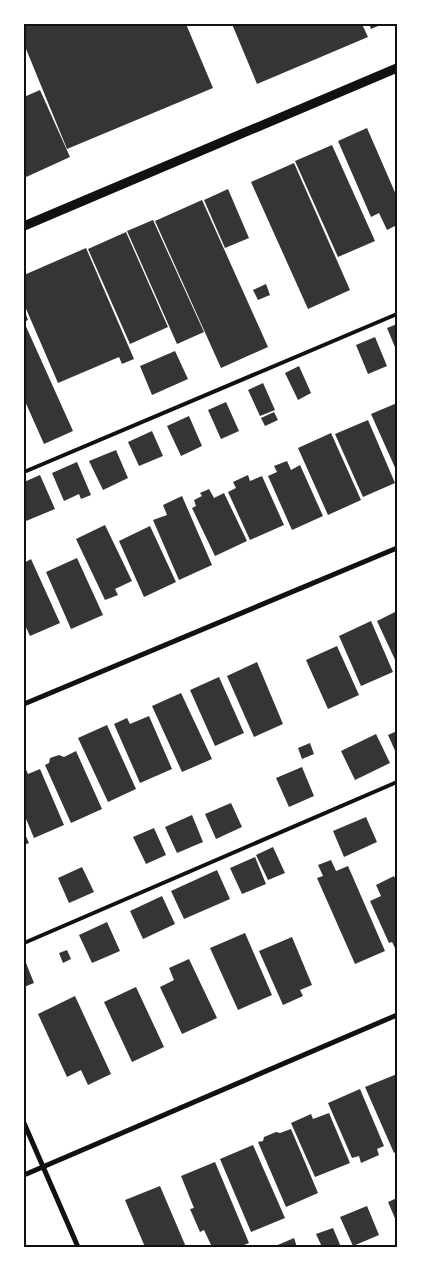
<svg xmlns="http://www.w3.org/2000/svg" width="421" height="1271" font-family="Ubuntu,sans-serif">
<style>
.building{fill:#353535}
.lines{fill:none;stroke-linecap:round;stroke-linejoin:round}
.service{stroke:#111;stroke-width:4}
.minor{stroke:#111;stroke-width:5}
.tertiary{stroke:#111;stroke-width:9}
.neatline{fill:none;stroke:#111;stroke-width:2}
</style>
<rect width="100%" height="100%" fill="#fff"/>
<path class="building" d="M24,24H186L213,88L67,149L24,44Z
M232,24H362L368,37L257,84Z
M369,24H383L371,29Z
M40,90L70,157L24,178V97Z
M367,128L397,197V225L387,230L379,213L371,217L338,141Z
M332,145L375,241L338,257L295,161Z
M294,163L350,290L308,309L251,182Z
M228,189L249,238L225,248L204,200Z
M202,200L268,347L221,368L155,221Z
M153,220L204,332L177,344L127,231Z
M126,232L168,327L130,344L88,249Z
M86,248L134,359L122,364L119,357L58,383L24,304V275Z
M266,284L270,295L258,300L253,290Z
M24,309L28,320L24,322Z
M24,322L73,431L44,444L24,399Z
M397,324V352L387,328Z
M375,337L387,366L368,374L356,345Z
M175,351L188,379L152,395L140,366Z
M299,366L311,393L298,400L285,373Z
M263,383L275,410L260,416L248,390Z
M226,402L239,431L221,439L208,410Z
M397,403V472L371,414Z
M274,412L278,420L265,426L261,418Z
M189,416L202,446L181,456L167,426Z
M368,420L395,483L363,497L335,434Z
M152,431L163,456L139,466L128,442Z
M331,433L361,500L328,515L298,448Z
M116,450L128,478L103,490L89,461Z
M287,461L291,470L300,465L323,516L292,530L268,476L277,472L274,466Z
M77,462L91,495L81,499L79,494L64,501L52,473Z
M40,475L55,509L26,521L24,515V482Z
M248,475L250,481L262,476L284,525L250,540L228,492L236,488L233,482Z
M209,489L214,498L224,493L247,541L215,556L192,508L196,506L194,500L202,496L200,493Z
M182,496L212,565L179,580L153,520L167,515L163,505Z
M105,525L132,581L115,589L118,595L105,600L76,539Z
M150,526L176,582L144,597L119,541Z
M77,558L103,615L71,629L46,572Z
M31,559L60,623L30,636L24,623V563Z
M397,611V664L377,621Z
M371,621L393,672L361,686L339,636Z
M337,646L359,695L328,709L306,660Z
M257,662L283,724L254,737L227,676Z
M219,677L244,733L215,746L190,690Z
M181,693L212,759L182,772L152,706Z
M149,716L172,769L140,783L114,724L127,718L130,724Z
M107,725L136,789L108,802L78,738Z
M397,731V755L388,735Z
M376,734L390,763L355,780L341,751Z
M310,743L314,754L302,759L298,748Z
M76,751L102,809L71,823L45,765L49,763L50,758L59,755L64,757Z
M24,765L28,774L40,769L64,825L34,838L24,814Z
M302,767L314,796L289,807L276,778Z
M231,803L242,827L216,839L205,814Z
M192,815L203,842L177,853L165,827Z
M366,817L377,842L344,857L333,831Z
M154,828L166,855L146,864L133,837Z
M24,832L29,843L24,845Z
M273,847L285,873L268,880L256,855Z
M255,857L266,884L242,894L230,868Z
M331,860L336,871L348,866L385,951L355,964L317,878L323,876L318,865Z
M82,867L94,892L69,903L58,878Z
M217,870L230,899L184,919L171,891Z
M394,876L397,883V949L396,950L392,942L389,943L370,901L381,896L376,885Z
M162,896L175,924L143,939L130,911Z
M107,922L120,951L92,963L79,935Z
M245,933L272,995L238,1010L210,948Z
M292,937L312,985L300,990L303,996L283,1005L259,951Z
M67,950L71,959L63,963L59,953Z
M24,958L34,983L24,987Z
M189,959L217,1018L182,1034L160,987L174,980L169,968Z
M136,987L164,1047L132,1062L104,1002Z
M75,996L111,1074L88,1085L81,1070L67,1077L38,1014Z
M397,1074V1151L394,1153L365,1087Z
M360,1089L384,1146L377,1149L379,1155L361,1163L359,1156L352,1158L328,1103Z
M329,1113L350,1163L315,1177L291,1123L311,1114L313,1119Z
M291,1129L318,1193L286,1207L258,1142L263,1141L264,1137L276,1132L280,1133Z
M253,1145L285,1218L251,1232L220,1159Z
M215,1162L249,1243L239,1247H212L204,1230L200,1232L190,1209L194,1208L181,1176Z
M160,1186L186,1247H145L125,1200Z
M397,1198V1223L388,1202Z
M367,1206L379,1235L353,1246L340,1217Z
M333,1228L341,1247H322L316,1234Z
M294,1238L297,1247H273Z"/>
<g class="lines">
<path class="service" d="M24,472L397,314
M24,943L397,782"/>
<path class="minor" d="M24,704L397,548
M24,1123L78,1247
M24,1175L397,1015"/>
<path class="tertiary" d="M24,226L397,68"/>
</g>
<rect width="421" height="1271" fill="none" stroke="#ffffff" stroke-width="50"/>
<rect x="25" y="25" width="371" height="1221" class="neatline"/>
</svg>
